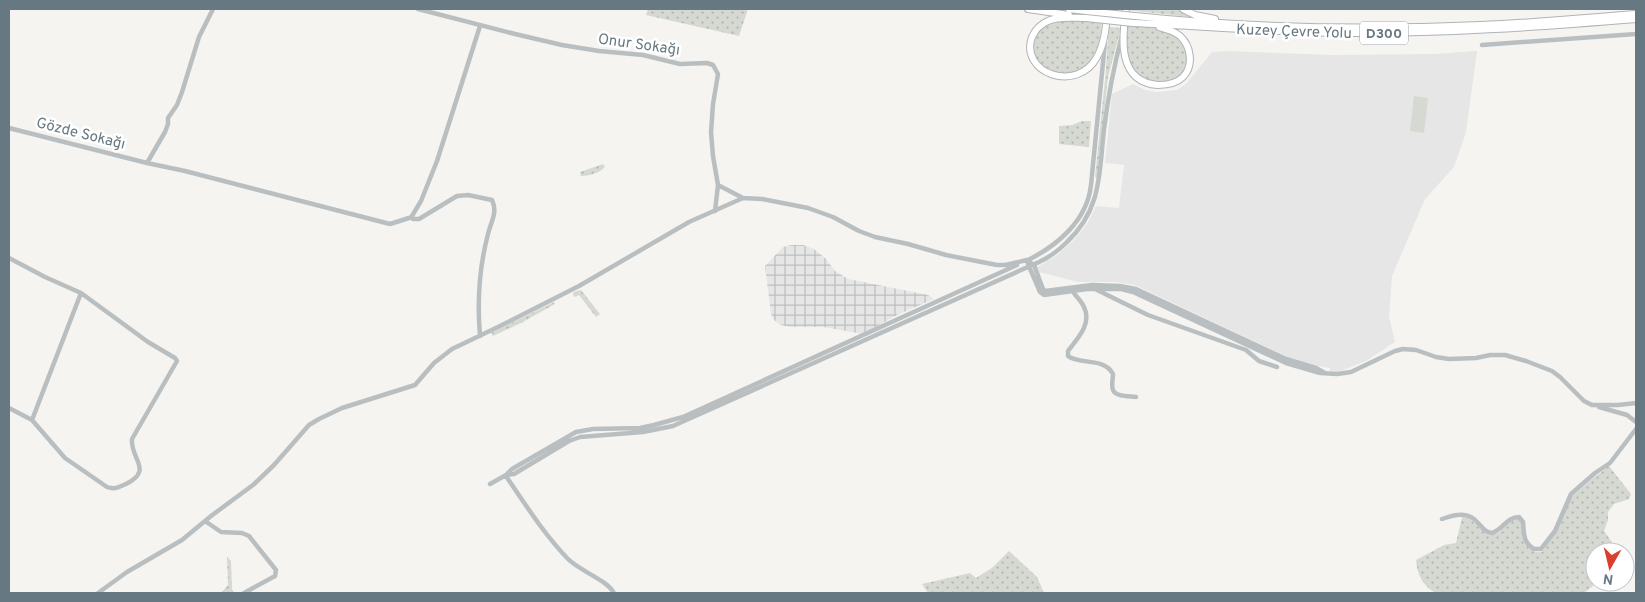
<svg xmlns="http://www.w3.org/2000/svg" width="1645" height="602" font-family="Overpass,sans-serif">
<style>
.built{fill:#e5e6e5}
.industrial{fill:url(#industrial-grid)}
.grass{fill:url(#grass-dots)}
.garden{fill:#d5d9d1}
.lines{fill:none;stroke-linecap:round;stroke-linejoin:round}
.highway-casing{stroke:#afb4b6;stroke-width:8}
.minor{stroke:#b9bfc1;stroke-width:4.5}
.highway{stroke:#fff;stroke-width:6}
.highway-bridge-casing{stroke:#afb4b6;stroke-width:8;stroke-linecap:butt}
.highway-bridge{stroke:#fff;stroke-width:6}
.labels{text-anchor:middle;stroke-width:5;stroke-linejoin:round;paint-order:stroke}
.shield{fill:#fff;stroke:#94a0a7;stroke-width:1}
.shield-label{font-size:14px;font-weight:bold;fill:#667881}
.street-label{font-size:15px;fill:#667881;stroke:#fff}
</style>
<defs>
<pattern id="industrial-grid" width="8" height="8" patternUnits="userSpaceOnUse" patternTransform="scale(1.25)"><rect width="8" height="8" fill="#e5e6e5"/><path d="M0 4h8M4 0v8" fill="none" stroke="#bdbfbf"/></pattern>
<pattern id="grass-dots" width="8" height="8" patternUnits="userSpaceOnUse" patternTransform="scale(1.25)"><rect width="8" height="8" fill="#d5d9d1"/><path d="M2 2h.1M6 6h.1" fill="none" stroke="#b1b5af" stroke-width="1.8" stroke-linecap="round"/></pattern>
</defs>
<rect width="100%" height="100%" fill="#f5f4f1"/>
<path class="built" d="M1227,51L1332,55L1435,54L1477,51L1466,132L1454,167L1425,199L1392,276L1389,316L1395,342L1366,361L1340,371L1330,372V368L1311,365L1288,357L1135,285L1115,282H1078L1039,272L1037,267L1056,256L1075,239L1087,224L1096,206L1119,208L1124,165L1105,163L1112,94L1133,84L1145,90L1156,92L1177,90L1186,84L1212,52Z"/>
<path class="industrial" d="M791,245H803L814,249L826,259L835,271L848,279L928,295L934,299L897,315L863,334L823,327H790L781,325L774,320L771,314L765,266L783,247Z"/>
<path class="grass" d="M648,9H748L739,36L646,15Z
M1127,9H1178L1192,15L1191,17L1127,10Z
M1071,20L1102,22L1100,40L1095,54L1086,67L1072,75L1052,73L1036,61L1032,48L1036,32L1049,22Z
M1127,25C1142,27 1162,27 1175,35C1181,40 1185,47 1186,55C1192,95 1129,89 1126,52C1125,43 1127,34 1127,25Z
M1109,27L1121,28L1108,77L1097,177H1095L1105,80Z
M1082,121H1091L1089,147L1059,144V126L1072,125Z
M603,164L605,167C600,173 589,176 581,176L580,172Z
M581,290L600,314L596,317L579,295L575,297L573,295L574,292Z
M554,302L555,304L521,323L493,336L491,333Z
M1609,466L1631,494L1629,499L1614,504L1608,512V520L1604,531L1612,542V552H1595V582H1598L1584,593H1436C1423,587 1417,574 1416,560L1444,545L1456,543L1462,517C1476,518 1479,532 1492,535L1500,532L1508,521L1518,518L1521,520C1522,532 1525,555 1542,552L1557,530L1571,497L1591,480Z
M1009,551L1037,577L1044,593H928L922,584L970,573L976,578L992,568Z
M227,557L231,561L232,589L234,593H221L228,585Z"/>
<path class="garden" d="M1414,96L1428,98L1424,133L1410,131Z"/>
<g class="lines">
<g class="highway-casing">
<path id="highway" d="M1028,9L1069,15
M1069,9L1086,11
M1126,9C1122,38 1117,82 1158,85C1167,85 1177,83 1183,77C1194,66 1191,46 1180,36C1174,31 1166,29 1159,27
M1183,9L1195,15L1215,19
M1135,16C1250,28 1366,30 1481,25C1533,23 1584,18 1636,14
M1086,18C1074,18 1058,16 1048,21C1041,24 1035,30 1032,37C1019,73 1077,94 1097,57C1105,43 1106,25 1108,9
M1133,23C1202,26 1272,32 1341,33C1440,34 1538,27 1636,19"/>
</g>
<path class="minor" d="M418,9L515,34L562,45L599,51L643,55L680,64L707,63L713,65L718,74L713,104L711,132L713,156L718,185L715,211
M1482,45L1636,34
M9,128L147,163L185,171L390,224L412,217
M147,163L165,132L168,124V118L177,105L182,92L199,37L213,9
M718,185L743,198
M9,258L45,277L81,293L148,342L175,358L177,361L132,439C130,459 154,470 126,484C119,487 115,490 107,487L65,458L32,420L9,408
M1026,261C1057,246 1087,221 1091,185L1105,42
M1028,264L1040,292L1044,295L1087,289H1121L1133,292L1286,363L1320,373L1337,374L1351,372L1395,351L1403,349L1416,350L1436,357L1449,359L1476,358L1490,355H1505L1526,361L1552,371L1560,377L1584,401L1592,405H1618L1636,403
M1095,289L1148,315L1246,350L1259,361L1277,367
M1072,290C1075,296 1081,300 1084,307C1092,324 1078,338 1068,351V356C1079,365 1104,357 1113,374C1113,379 1111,386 1113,390C1115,397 1130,396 1136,397
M480,336C477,301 479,268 488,234C491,221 498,213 492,200L468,195L457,196L419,219H413L412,216L421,201L437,161L480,26
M1599,407L1627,415L1636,422
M32,420L81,293
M506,475L514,474L569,441L580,437L643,432L673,426L1039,262C1050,257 1059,250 1067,242C1102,209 1099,173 1104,129C1108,97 1114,66 1122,35
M506,476C525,504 544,534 568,559C580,571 607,580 614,593
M490,484L506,475L512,469L576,432L593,429L640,428L654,425L683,417L1017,265
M1442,519C1456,514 1469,511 1479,524C1484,529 1485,532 1492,533C1503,530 1506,517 1519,517L1523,522C1524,534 1523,542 1534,549H1541L1555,531L1571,494L1595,473L1610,463L1636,429
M205,521L221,532L242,533L249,536L276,570L275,576L244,593
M98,593L127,572L182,540L211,516L253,485L274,465L309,425L319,419L342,408L415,385L434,363L452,349L498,327L579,286L689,222L743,198L762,199L808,208L833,217L859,231L875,237L908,244L946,255L997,265H1005L1027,260L1034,265L1043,289L1045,291L1092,285L1120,286L1136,289L1286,359L1316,368L1325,373"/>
<use href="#highway" class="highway"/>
<g class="highway-bridge-casing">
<path id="highway-bridge" d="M1086,11L1135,16
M1086,18L1133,23"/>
</g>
<use href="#highway-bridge" class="highway-bridge"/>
</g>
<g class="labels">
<rect class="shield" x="1360" y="21.5" width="48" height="23" rx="4"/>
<g class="shield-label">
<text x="1384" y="38">D300</text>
</g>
<g class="street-label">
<text transform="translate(1294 31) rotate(2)" y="5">Kuzey Çevre Yolu</text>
<text transform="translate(639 44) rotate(8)" y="5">Onur Sokağı</text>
<text transform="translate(81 133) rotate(14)" y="5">Gözde Sokağı</text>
</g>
</g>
<rect width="1645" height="602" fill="none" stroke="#667881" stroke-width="20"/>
<g transform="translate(1610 567) rotate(188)"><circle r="24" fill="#ffffff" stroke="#c2c9cd"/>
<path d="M0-4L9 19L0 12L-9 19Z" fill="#d83f2e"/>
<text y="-8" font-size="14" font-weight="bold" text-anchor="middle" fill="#667881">N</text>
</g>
</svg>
